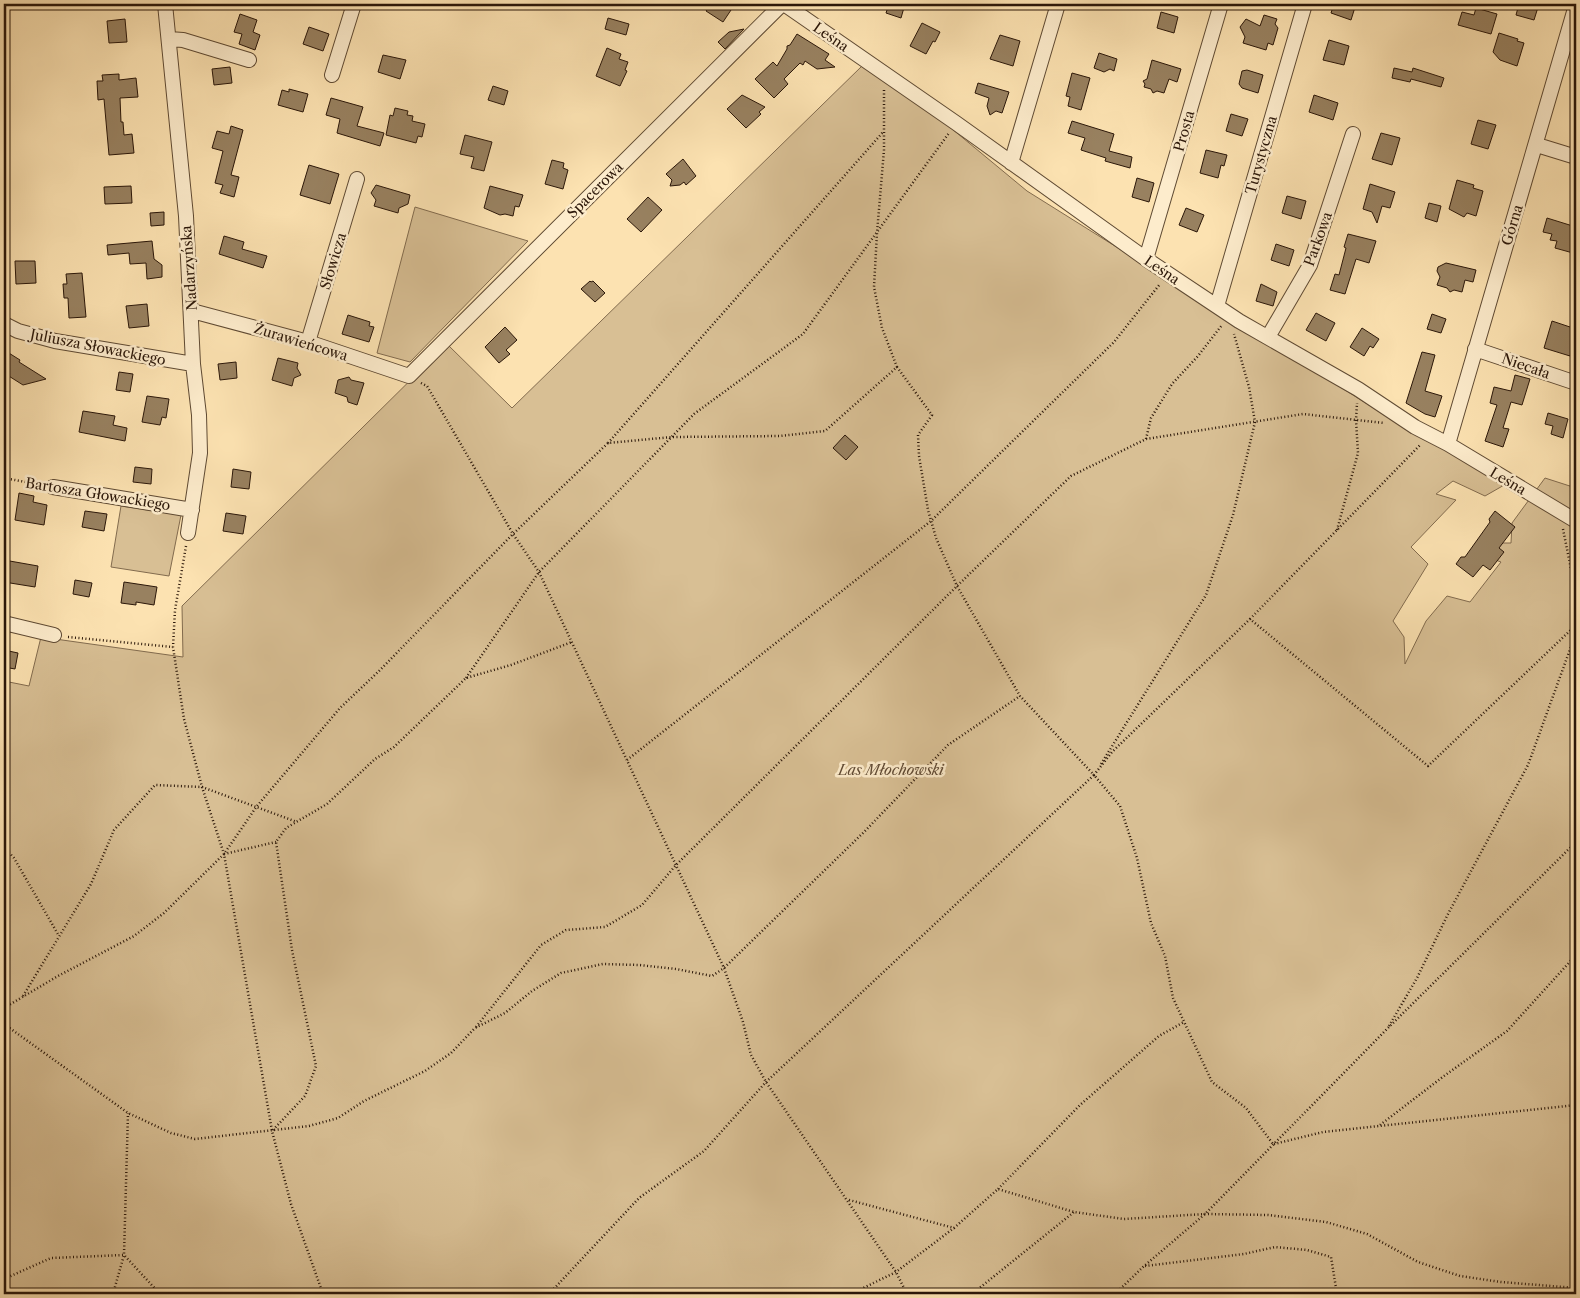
<svg xmlns="http://www.w3.org/2000/svg" width="1580" height="1298" font-family="'Libre Caslon Text',serif">
<style>
.green{fill:#d8bf94;stroke:#826b4e}
.building{fill:#988160;stroke:#2b1709}
.lines{fill:none;stroke-linecap:round;stroke-linejoin:round}
.minor-casing{stroke:#5f4a33;stroke-width:16}
.path{stroke:#2b1709;stroke-width:2.5;stroke-dasharray:1 2.5;stroke-linecap:butt}
.minor{stroke:#fdeccc;stroke-width:14}
.labels{text-anchor:middle;stroke-width:5;stroke-linejoin:round;paint-order:stroke}
.street-label{font-size:14px;fill:#2b1709;stroke:#fdeccc}
.park-label{font-size:14px;font-style:italic;fill:#5f4933;stroke:#fdeccc}
</style>
<rect width="100%" height="100%" fill="#fce2b1"/>
<filter id="stains"><feTurbulence type="fractalNoise" baseFrequency=".004" numOctaves="4"/><feColorMatrix values="0 0 0 0 .2 0 0 0 0 .09 0 0 0 0 .02 0 0 0 .5 -.17"/></filter>
<radialGradient id="worn" r=".72"><stop offset=".6" stop-color="#630" stop-opacity="0"/><stop offset="1" stop-color="#630" stop-opacity=".3"/></radialGradient>
<path class="green" d="M862,66L934,114L1027,191L1385,415L1506,484L1485,496L1453,481L1436,494L1456,500L1411,547L1428,564L1393,621L1404,637L1405,664L1426,621L1447,596L1470,602L1501,562L1490,558L1495,543H1511L1512,523L1545,478L1576,488V1294H4V681L29,686L41,637L183,657L182,606L447,344L512,408Z
M415,207L528,241L410,362L377,353Z
M121,506L181,515L169,576L111,567Z"/>
<path class="building" d="M711,4H735L723,22L706,11Z
M889,4H905L901,18L886,13Z
M1334,4H1356L1351,20L1331,13Z
M1519,4H1539L1534,20L1516,15Z
M1476,8L1497,14L1491,34L1458,25L1462,12L1474,15Z
M1161,12L1178,17L1174,33L1157,28Z
M240,14L257,20L253,32L260,35L255,50L239,44L242,34L234,32Z
M1264,15L1277,19L1275,24L1278,28L1273,45L1268,43L1266,50L1243,43L1245,37L1240,27L1246,19L1260,26Z
M608,18L629,24L626,35L605,29Z
M125,19L127,42L109,43L107,21Z
M922,23L940,32L935,42L933,41L926,54L910,46Z
M309,27L329,34L323,51L303,44Z
M744,29L725,49L718,42L729,32Z
M1499,33L1518,39L1517,41L1524,43L1517,66L1500,60L1493,52Z
M797,34L829,54L825,60L835,67L817,69L805,61L803,65L800,63L784,79L788,84L774,98L755,79L773,62L777,66L787,49V46L790,45Z
M1000,35L1020,41L1013,66L990,59Z
M1329,40L1349,46L1344,65L1323,60Z
M607,48L621,54L619,59L628,62L625,70L627,71L620,86L596,76Z
M1099,53L1117,59L1114,71L1110,69L1104,72L1094,68Z
M383,55L406,60L400,79L378,72Z
M1152,60L1181,69L1177,82L1169,79L1164,93L1157,91L1153,93L1151,89L1144,87L1145,84L1143,81L1147,79Z
M230,67L232,83L214,85L212,69Z
M1394,68L1412,72L1413,68L1444,78L1441,87L1411,79L1410,82L1392,78Z
M1247,70L1263,75L1258,93L1242,88L1239,84L1242,71Z
M1072,73L1090,78L1081,110L1068,106L1070,97L1066,96Z
M119,74V80L136,78L138,97L120,98L121,122H123L124,135L132,134L134,153L109,155L104,99L98,100L97,81H103L102,75Z
M978,83L1009,92L1002,113L996,111L990,115L987,106L989,98L975,93Z
M493,86L508,91L504,105L488,100Z
M289,89L308,94L303,112L278,105L282,90L289,92Z
M742,95L765,107L759,112L761,114L746,128L727,109Z
M1314,95L1338,103L1333,120L1309,112Z
M331,98L363,107L357,126L384,133L380,146L337,133L340,119L326,115Z
M395,108L408,111L407,115L413,116L412,121L425,124L422,137L418,136L416,143L386,135L390,115L393,116Z
M1231,114L1248,119L1242,136L1226,131Z
M1478,120L1496,125L1488,149L1471,144Z
M1072,121L1114,134L1109,151L1132,157L1130,168L1105,161L1106,158L1081,150L1085,138L1068,133Z
M231,126L243,130L231,175L239,177L234,197L220,193L223,185L215,183L223,151L212,148L217,131L229,134Z
M1381,133L1400,138L1392,165L1372,159Z
M465,135L492,142L484,171L471,168L474,157L460,154Z
M1206,150L1227,155L1224,166L1221,165L1218,178L1200,173Z
M683,159L696,176L686,185L684,182L680,185L670,186L672,180L666,174Z
M552,160L564,163L563,168L568,170L563,189L545,184Z
M309,165L339,174L330,204L300,195Z
M1137,178L1154,183L1149,202L1132,197Z
M1457,180L1474,185L1473,188L1483,191L1476,216L1467,213L1464,217L1449,209Z
M1370,184L1395,192L1390,208L1382,206L1377,223L1372,212L1363,209Z
M376,185L410,195L408,204L399,208L398,213L374,206L376,200L371,193Z
M131,186L132,203L105,204L104,187Z
M490,186L523,195L519,207L515,206L513,216L505,214L500,215L484,208Z
M1287,196L1306,201L1301,219L1282,213Z
M648,197L662,210L641,232L627,219Z
M1429,203L1441,206L1437,222L1425,218Z
M1186,208L1204,215L1197,232L1179,225Z
M164,212V225L151,226L150,213Z
M1547,218L1576,227V241L1573,253L1555,248L1557,241L1550,240L1552,234L1543,232Z
M1348,234L1376,241L1369,263L1356,259L1345,294L1330,290L1335,274L1339,275L1346,248L1344,247Z
M224,236L244,242L242,249L267,256L263,268L219,254Z
M152,241L154,259L162,265V277L147,279L146,263L130,264L129,253L108,255L107,245Z
M1276,244L1294,250L1289,266L1271,260Z
M15,261H35L36,283L16,284Z
M1446,263L1476,270L1473,282L1465,280L1462,292L1454,290L1450,292L1447,288L1437,285L1440,277L1437,271L1438,267Z
M82,273L86,317L69,318L68,298H64L63,284H67L66,274Z
M590,281L591,282L593,281L605,293L595,302L581,289Z
M1261,284L1277,292L1273,306L1256,301Z
M147,304L149,326L129,328L126,306Z
M1316,313L1335,323L1326,341L1306,330Z
M1432,314L1446,319L1441,333L1427,329Z
M348,315L370,322L369,326L374,327L369,342L342,334Z
M1552,321L1576,329V336L1570,356L1544,348Z
M505,327L517,340L506,350L510,354L499,363L485,347Z
M1362,328L1379,339L1373,348L1370,346L1364,356L1350,347Z
M4,350L20,360L19,362L46,379L23,385L4,373Z
M1422,352L1435,355L1425,391L1442,396L1435,417L1425,414L1406,403Z
M278,358L298,363L297,368L301,375L294,378L292,386L272,380Z
M236,362L237,378L220,380L218,364Z
M119,372L133,374L130,392L116,390Z
M1515,375L1530,379L1522,405L1511,402L1503,428L1509,429L1503,447L1485,441L1497,405L1490,403L1494,387L1511,391Z
M349,377L351,380L364,383L357,405L348,402L347,397L335,393L338,380Z
M147,396L169,399L166,418L162,417L160,425L142,422Z
M83,411L115,416L113,425L127,428L125,441L79,432Z
M1548,413L1568,419L1563,438L1551,434L1553,426L1545,424Z
M845,435L858,447L846,460L833,448Z
M135,467L152,469L151,484L133,482Z
M233,469L251,472L249,489L231,487Z
M19,493L34,496L33,502L47,505L44,525L15,520Z
M85,511L107,514L104,531L82,527Z
M1495,511L1515,527L1499,548L1504,552L1490,570L1483,565L1473,577L1456,564L1461,557H1465L1490,522L1489,519Z
M226,513L246,516L243,534L223,531Z
M4,560L38,566L35,587L4,582Z
M75,580L92,583L89,597L73,594Z
M124,582L157,587L154,605L136,602V605L121,603Z
M4,650L18,653L15,669L4,667Z"/>
<g class="lines">
<g class="minor-casing">
<path id="minor" d="M165,4L186,216L193,364L199,415L200,453L188,533
M784,4L956,123L1146,259L1239,321L1358,389L1415,427L1448,444L1576,521
M169,39L183,40L249,60
M332,75L354,4
M1537,145L1576,157
M1011,163L1058,4
M1146,259L1221,4
M1217,306L1305,4
M192,311L308,342L409,376L782,4
M4,324L18,331L55,341L193,364
M1268,337L1310,265L1353,134
M308,342L357,179
M1475,349L1576,383
M1448,444L1576,5
M53,487L192,510
M4,623L54,635"/>
</g>
<path class="path" d="M884,90V150L877,233L874,287L882,328L897,367
M421,383L427,386L513,534L539,572L724,968L864,832L948,745L1020,696
M1146,439L1151,418L1172,384L1198,356L1222,325
M608,443L884,131
M4,478L42,485
M1563,529L1576,594
M1337,530L1358,453L1356,420L1357,403
M186,546L175,610L173,647L184,719L202,787L224,854L272,1131L291,1204L323,1294
M1250,619L1420,445
M68,637L173,647
M466,678L539,572L694,414L803,334L949,133
M627,760L931,521L1114,342L1160,284
M1101,764L1206,595L1233,515L1255,422L1249,387L1234,334
M4,847L14,858L59,936
M224,854L276,842
M23,996L91,884L114,830L155,785L202,787L297,822
M4,1008L58,976L134,936L164,913L224,854L257,806L340,708L378,672L513,534L608,443L672,437L780,436L825,431L897,367L932,415L918,435L919,456L928,510L936,538L957,586L1020,696L1094,775L1112,752L1250,619L1428,766L1576,625
M4,1024L128,1113L171,1133L195,1139L309,1126L338,1118L364,1101L425,1071L451,1053L475,1028L505,1013L532,991L561,973L603,964L639,965L676,969L712,976L724,968L743,1022L751,1055L766,1082L896,1272L907,1294
M1389,1026L1417,978L1448,914L1528,765L1576,633
M476,1027L541,945L566,930L605,927L642,905L676,865L957,586L1071,476L1146,439L1303,414L1384,423
M1380,1125L1444,1076L1507,1031L1576,955
M273,1130L305,1096L316,1066L292,950L276,842L286,828L327,804L375,759L394,747L466,678L511,665L572,642
M1274,1144L1323,1132L1576,1105
M998,1189L1080,1105L1159,1036L1184,1022
M849,1200L954,1228L998,1189L1074,1212L1124,1219L1205,1214L1268,1215L1326,1222L1367,1234L1418,1262L1460,1276L1501,1282L1576,1288
M1145,1266L1244,1254L1275,1247L1307,1250L1331,1257L1337,1294
M4,1279L51,1258L124,1255L160,1294
M113,1294L124,1255L128,1113
M549,1294L639,1198L704,1151L766,1082L1094,775L1120,806L1137,858L1151,923L1165,956L1173,998L1212,1082L1246,1108L1273,1144
M851,1294L896,1272L954,1228
M972,1294L1074,1212
M1115,1294L1143,1267L1205,1214L1387,1029L1576,842"/>
<use href="#minor" class="minor"/>
</g>
<g class="labels">
<g class="street-label">
<text transform="translate(831 37) rotate(35)" y="5">Leśna</text>
<text transform="translate(1184 131) rotate(-74)" y="5">Prosta</text>
<text transform="translate(1261 155) rotate(-74)" y="5">Turystyczna</text>
<text transform="translate(595 190) rotate(-45)" y="5">Spacerowa</text>
<text transform="translate(1512 225) rotate(-73)" y="5">Górna</text>
<text transform="translate(1318 239) rotate(-70)" y="5">Parkowa</text>
<text transform="translate(333 261) rotate(-73)" y="5">Słowicza</text>
<text transform="translate(189 268) rotate(-94)" y="5">Nadarzyńska</text>
<text transform="translate(1162 270) rotate(34)" y="5">Leśna</text>
<text transform="translate(301 342) rotate(17)" y="5">Żurawieńcowa</text>
<text transform="translate(98 347) rotate(11)" y="5">Juliusza Słowackiego</text>
<text transform="translate(1526 366) rotate(19)" y="5">Niecała</text>
<text transform="translate(1508 481) rotate(31)" y="5">Leśna</text>
<text transform="translate(98 494) rotate(9)" y="5">Bartosza Głowackiego</text>
</g>
<g class="park-label">
<text x="891" y="775">Las Młochowski</text>
</g>
</g>
<rect width="1580" height="1298" fill="none" stroke="#fce2b1" stroke-width="20"/>
<rect x="5" y="5" width="1570" height="1288" fill="none" stroke="#2b1709" stroke-width="2.5"/>
<rect x="10" y="10" width="1560" height="1278" fill="none" stroke="#2b1709"/>
<rect width="100%" height="100%" filter="url(#stains)"/>
<rect width="100%" height="100%" fill="url(#worn)"/>
</svg>
